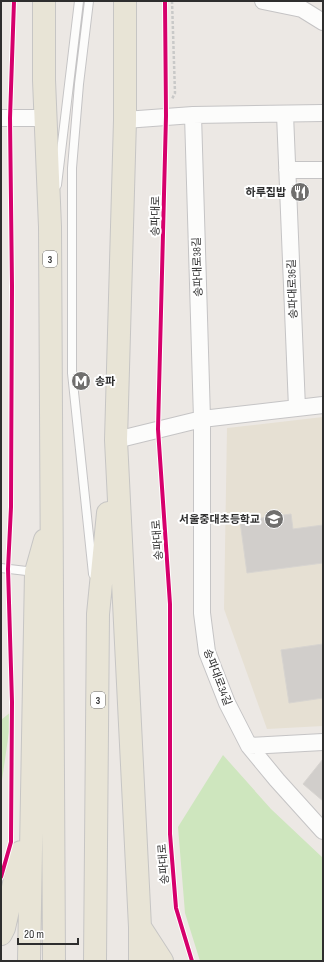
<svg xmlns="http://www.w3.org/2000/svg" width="324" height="962" font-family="'Sofia Sans Condensed','Noto Sans KR',sans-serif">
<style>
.education{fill:#e6e0d3}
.green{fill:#cee6be}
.building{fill:#d1cecb;stroke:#d7d4d0}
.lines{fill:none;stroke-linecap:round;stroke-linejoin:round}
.service-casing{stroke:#c5c4c5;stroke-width:10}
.minor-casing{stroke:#c5c4c5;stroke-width:18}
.primary-casing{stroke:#c6c5c4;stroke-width:24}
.path{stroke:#c9c9c8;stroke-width:2.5;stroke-dasharray:3 2;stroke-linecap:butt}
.service{stroke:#fcfcfb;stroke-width:8}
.minor{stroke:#fcfcfb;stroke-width:16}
.primary{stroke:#e8e4d6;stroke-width:22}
.cycleway-casing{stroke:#fff;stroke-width:6}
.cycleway{stroke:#d6006c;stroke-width:4}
.labels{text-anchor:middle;stroke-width:4;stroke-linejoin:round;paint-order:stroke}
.shield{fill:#fff;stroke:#6d6d6d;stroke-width:1}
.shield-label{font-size:10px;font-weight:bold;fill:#2e2e2e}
.poi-label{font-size:11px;font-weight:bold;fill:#2e2e2e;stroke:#fff;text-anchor:end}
.street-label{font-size:11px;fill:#2e2e2e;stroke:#fff}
</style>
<rect width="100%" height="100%" fill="#ece8e4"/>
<path class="education" d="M323,417V726L267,729L224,609L227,428Z"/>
<path class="green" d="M12,711L1,787V720Z
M223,755L271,809L323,858V961H200L185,913L178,827Z"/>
<path class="building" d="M291,514L293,529L323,525V563L247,573L240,521Z
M323,644V698L289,703L281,650Z
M323,759V801L303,784Z"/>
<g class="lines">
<g class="service-casing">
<path id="service" d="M89,1L79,84L72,168V373L93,574
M57,185L79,1
M1,568L35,572"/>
</g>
<g class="minor-casing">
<path id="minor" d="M263,1L302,9L323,22
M285,114L297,408
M193,115L202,419V613L207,652L227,703L249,746L277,780L323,831
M1,118H47
M125,120L193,115L323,113
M287,170H323
M116,440L202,419L323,405
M249,746L323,742"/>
</g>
<g class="primary-casing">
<path id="primary" d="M44,1V80L50,227L54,961
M125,1V120L116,440L140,927V961
M140,927L162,961
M1,934L4,928L21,852
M29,961L36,572L45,540
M95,961L98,614L108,513"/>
</g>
<path class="path" d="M172,1L175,93L172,99"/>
<use href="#service" class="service"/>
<use href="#minor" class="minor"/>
<use href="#primary" class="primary"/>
<g class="cycleway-casing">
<path id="cycleway" d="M165,1L166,116L158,429L170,604V834L176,908L192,961
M1,877L11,842L12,702L8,569L11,507L12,286L10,118L14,1"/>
</g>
<use href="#cycleway" class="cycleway"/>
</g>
<defs>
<g id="restaurant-disc" transform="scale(1)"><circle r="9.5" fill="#706f6e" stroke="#fff"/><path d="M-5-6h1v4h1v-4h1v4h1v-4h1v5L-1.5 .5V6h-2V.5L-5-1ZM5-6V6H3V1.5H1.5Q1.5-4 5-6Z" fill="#fff"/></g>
<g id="metro-disc" transform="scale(1)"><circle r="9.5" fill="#706f6e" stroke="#fff"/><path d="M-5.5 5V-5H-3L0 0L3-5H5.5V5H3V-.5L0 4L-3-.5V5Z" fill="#fff"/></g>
<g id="school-disc" transform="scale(1)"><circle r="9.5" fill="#706f6e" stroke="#fff"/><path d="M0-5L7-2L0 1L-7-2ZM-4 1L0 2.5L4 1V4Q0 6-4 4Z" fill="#fff"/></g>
</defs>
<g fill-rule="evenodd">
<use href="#restaurant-disc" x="300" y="192"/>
<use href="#metro-disc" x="81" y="381"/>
<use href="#school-disc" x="274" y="519"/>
</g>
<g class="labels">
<g class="shield">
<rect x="43" y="251" width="14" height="16" rx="3"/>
<rect x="91" y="692" width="14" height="16" rx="3"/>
</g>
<g class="shield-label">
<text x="50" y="263">3</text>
<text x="98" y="704">3</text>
</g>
<g class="poi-label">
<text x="286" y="196">하루집밥</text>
<text x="95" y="385" text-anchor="start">송파</text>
<text x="260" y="523">서울중대초등학교</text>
</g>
<g class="street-label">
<text transform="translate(155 216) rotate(-89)" y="4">송파대로</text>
<text transform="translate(197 267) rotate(-92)" y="4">송파대로38길</text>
<text transform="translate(292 289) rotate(-92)" y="4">송파대로36길</text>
<text transform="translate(157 540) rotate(-94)" y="4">송파대로</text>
<text transform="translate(218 677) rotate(69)" y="4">송파대로34길</text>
<text transform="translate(163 864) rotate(-94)" y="4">송파대로</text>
</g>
</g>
<rect width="324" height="962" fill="none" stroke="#2e2e2e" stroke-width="4"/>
<path d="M18 938v6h60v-6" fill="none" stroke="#2e2e2e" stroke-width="2"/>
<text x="24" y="938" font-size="12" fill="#2e2e2e" stroke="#ffffff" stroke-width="3" paint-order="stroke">20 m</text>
</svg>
